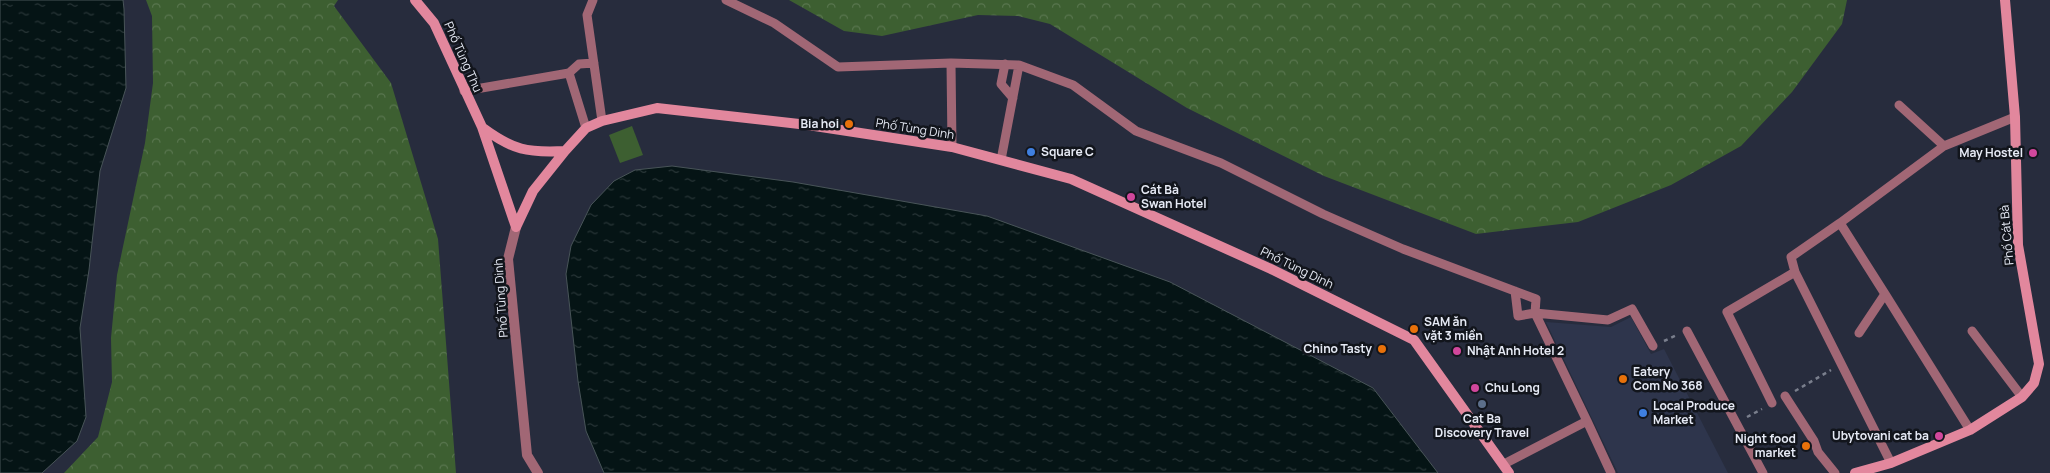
<svg xmlns="http://www.w3.org/2000/svg" width="2050" height="473" font-family="Manrope,sans-serif">
<style>
.built{fill:#2e354c}
.green{fill:#3d5f31}
.forest{fill:url(#forest-crowns)}
.water{fill:url(#water-ripples);stroke:#485458}
.lines{fill:none;stroke-linecap:round;stroke-linejoin:round}
.path{stroke:#7a7f8d;stroke-width:2.5;stroke-dasharray:4 4;stroke-linecap:butt}
.service{stroke:#a16775;stroke-width:9}
.tertiary{stroke:#a16775;stroke-width:10}
.secondary{stroke:#e2879d;stroke-width:10}
.food-dot{fill:#e8710a;stroke:#12151c;stroke-width:2}
.shop-dot{fill:#3f7fe0;stroke:#12151c;stroke-width:2}
.hotel-dot{fill:#d1479c;stroke:#12151c;stroke-width:2}
.service-dot{fill:#5c6f8a;stroke:#12151c;stroke-width:2}
.labels{text-anchor:middle;stroke-width:5;stroke-linejoin:round;paint-order:stroke}
.street-label{font-size:12px;fill:#e6eaf5;stroke:#12151c}
.poi-label{font-size:12px;font-weight:bold;fill:#e6eaf5;stroke:#12151c;text-anchor:start}
</style>
<defs>
<pattern id="forest-crowns" width="20" height="18" patternUnits="userSpaceOnUse" patternTransform="scale(1.25)"><rect width="20" height="18" fill="#3d5f31"/><path d="M2 6a3 3 0 1 1 6 0M12 15a3 3 0 1 1 6 0" fill="none" stroke="#59764f"/></pattern>
<pattern id="water-ripples" width="26" height="14" patternUnits="userSpaceOnUse" patternTransform="scale(1.25)"><rect width="26" height="14" fill="#051415"/><path d="M2 4q2-2 4 0t4 0M15 11q2-2 4 0t4 0" fill="none" stroke="#293638"/></pattern>
</defs>
<rect width="100%" height="100%" fill="#272c3d"/>
<path class="built" d="M1631,317L1651,354L1664,349L1728,473H1618L1546,322L1611,327Z"/>
<path class="green" d="M632,126L643,155L620,163L609,135Z"/>
<path class="forest" d="M146,0H338L334,6L391,83L438,239L456,473H64L98,437L112,382L111,338L117,275L145,143L153,83L152,16Z
M789,0H1847L1842,24L1792,92L1741,146L1671,185L1578,222L1476,234L1324,176L1187,108L1050,24L1018,16L978,15L882,36L844,31Z"/>
<path class="water" d="M0,0H123L124,9L126,88L100,171L89,270L80,328L86,417L77,441L42,473H0Z
M672,166L793,182L987,216L1170,282L1373,388L1438,473H604L586,431L578,381L566,274L571,246L591,205L614,181L635,170Z"/>
<g class="lines">
<path class="path" d="M1664,341L1677,335
M1795,391L1831,370
M1747,417L1762,409"/>
<path class="service" d="M593,0L587,15L602,121
M726,0L774,23L838,67L951,63L1019,65L1001,160
M951,63L952,147
M1005,64L1001,84L1013,98
M1019,65L1073,85L1136,131L1221,163L1323,214L1403,249L1536,299L1535,313L1608,320L1632,309L1653,346
M569,73L579,64L594,63
M464,91L569,73L586,128
M1944,146L2015,117
M1840,223L1791,257L1795,272L1891,463
M1885,294L1970,430
M1687,331L1763,473
M1972,331L2022,397
M1859,333L1885,294L1840,223L1944,146L1899,105
M1785,396L1814,441L1818,452L1835,473
M1772,403L1727,312L1795,272
M1587,421L1611,473
M1504,464L1587,421L1535,313L1518,316L1515,291"/>
<path class="tertiary" d="M516,227L508,259L527,455L538,473"/>
<path class="secondary" d="M415,0L434,23L482,127L516,227
M483,128C513,150 527,153 565,151
M516,227L533,191L565,151L586,128L602,121L657,108L808,125L952,147L1071,179L1271,269L1414,340L1509,473
M1855,473L1891,463L1970,430L2022,397L2034,383L2039,364L2018,245L2015,117L2005,0"/>
</g>
<g class="food-dot">
<circle cx="849" cy="124" r="5"/>
<circle cx="1414" cy="329" r="5"/>
<circle cx="1382" cy="349" r="5"/>
<circle cx="1623" cy="379" r="5"/>
<circle cx="1806" cy="446" r="5"/>
</g>
<g class="shop-dot">
<circle cx="1031" cy="152" r="5"/>
<circle cx="1643" cy="413" r="5"/>
</g>
<g class="hotel-dot">
<circle cx="2033" cy="153" r="5"/>
<circle cx="1131" cy="197" r="5"/>
<circle cx="1457" cy="351" r="5"/>
<circle cx="1475" cy="388" r="5"/>
<circle cx="1939" cy="436" r="5"/>
</g>
<circle class="service-dot" cx="1482" cy="404" r="5"/>
<g class="labels">
<g class="street-label">
<text transform="translate(463 57) rotate(66)" y="4">Phố Tùng Thu</text>
<text transform="translate(915 129) rotate(9)" y="4">Phố Tùng Dinh</text>
<text transform="translate(2007 235) rotate(-95)" y="4">Phố Cát Bà</text>
<text transform="translate(1297 268) rotate(26)" y="4">Phố Tùng Dinh</text>
<text transform="translate(501 298) rotate(-94)" y="4">Phố Tùng Dinh</text>
</g>
<g class="poi-label">
<text x="839" y="128" text-anchor="end">Bia hoi</text>
<text x="1041" y="156">Square C</text>
<text x="2023" y="157" text-anchor="end">May Hostel</text>
<text x="1141" y="194">Cát Bà<tspan x="1141" dy="14">Swan Hotel</tspan></text>
<text x="1424" y="326">SAM ăn<tspan x="1424" dy="14">vặt 3 miền</tspan></text>
<text x="1372" y="353" text-anchor="end">Chino Tasty</text>
<text x="1467" y="355">Nhật Anh Hotel 2</text>
<text x="1633" y="376">Eatery<tspan x="1633" dy="14">Com No 368</tspan></text>
<text x="1485" y="392">Chu Long</text>
<text x="1653" y="410">Local Produce<tspan x="1653" dy="14">Market</tspan></text>
<text x="1482" y="423" text-anchor="middle">Cat Ba<tspan x="1482" dy="14">Discovery Travel</tspan></text>
<text x="1929" y="440" text-anchor="end">Ubytovani cat ba</text>
<text x="1796" y="443" text-anchor="end">Night food<tspan x="1796" dy="14">market</tspan></text>
</g>
</g>
</svg>
